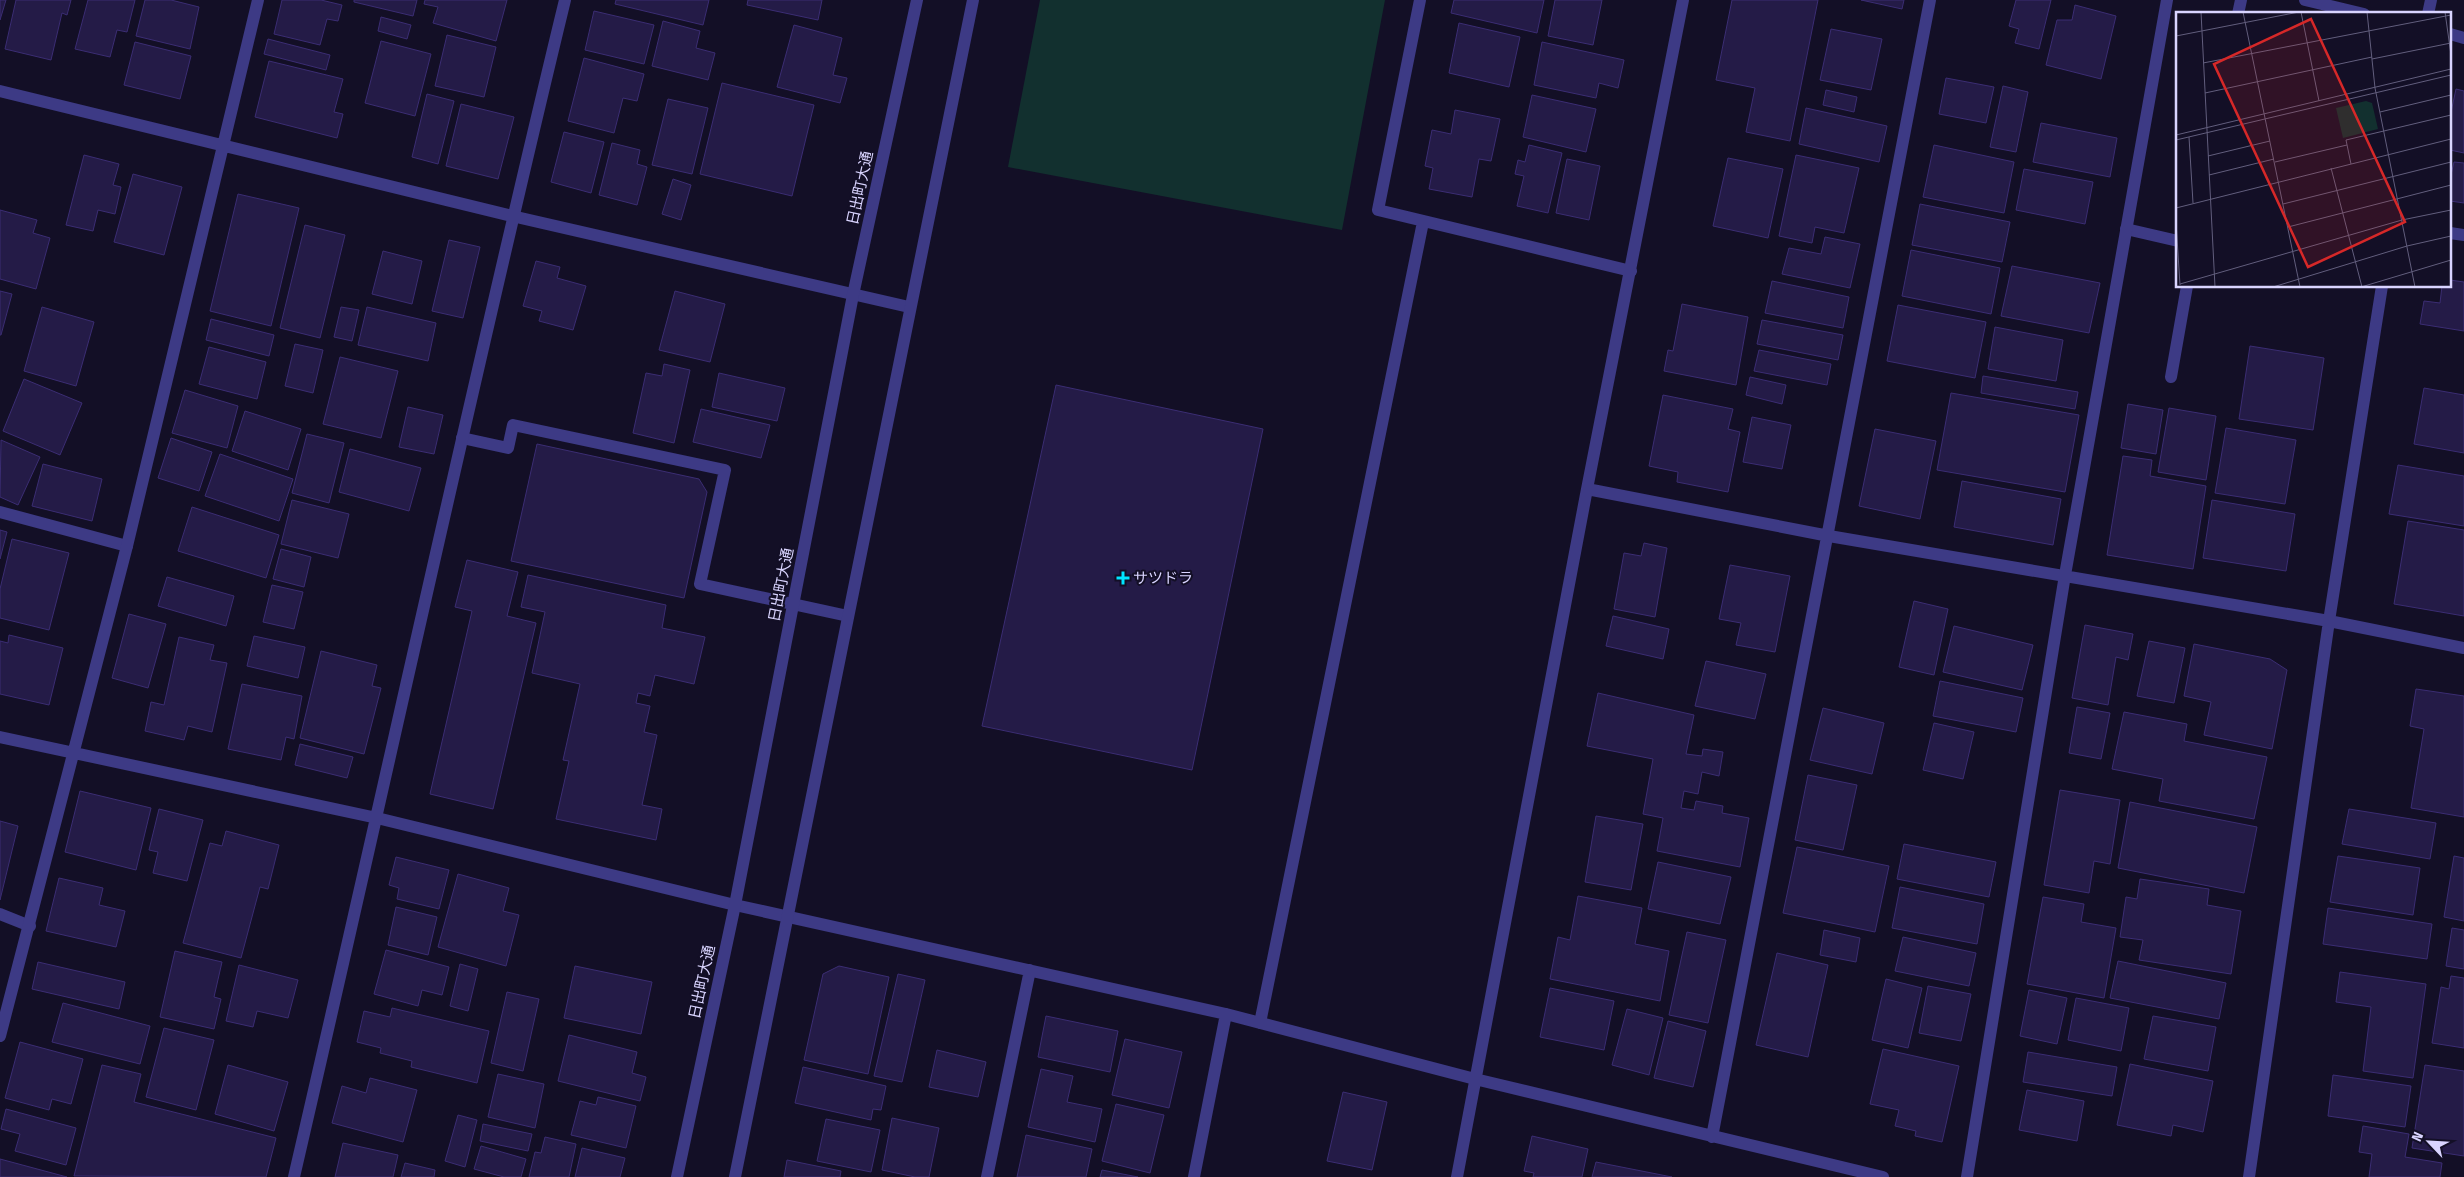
<svg xmlns="http://www.w3.org/2000/svg" width="2464" height="1177" font-family="'Fira Sans Condensed','Noto Sans JP',sans-serif">
<style>
.green{fill:#12302f}
.building{fill:#241b47;stroke:#3b2d73}
.lines{fill:none;stroke-linecap:round;stroke-linejoin:round}
.service{stroke:#3d3a85;stroke-width:12}
.minor{stroke:#3d3a85;stroke-width:12}
.tertiary{stroke:#3d3a85;stroke-width:12}
.poi-dot{fill:#00e5ff;stroke:#130f26;stroke-width:2}
.labels{text-anchor:middle;stroke-width:4;stroke-linejoin:round;paint-order:stroke}
.street-label{font-size:15px;fill:#d9d4ff;stroke:#130f26}
.poi-label{font-size:15px;fill:#d9d4ff;stroke:#130f26;text-anchor:start}
.inset-road{fill:none;stroke:#625e7d;stroke-width:1}
.view{fill:#d62828;fill-opacity:0.15;stroke:#d62828;stroke-width:2.5}
.inset-edge{fill:none;stroke:#d9d4ff;stroke-width:2.5}
</style>
<rect width="100%" height="100%" fill="#130f26"/>
<path class="green" d="M1040,0H1385L1342,230L1008,167Z"/>
<path class="building" d="M0,0H6L0,20Z
M16,0H71L67,15L62,13L51,60L5,49Z
M88,0H135L127,32L117,30L110,57L75,49Z
M145,0H171L199,7L190,49L136,36Z
M282,0H321L342,5L338,21L327,19L320,45L274,34Z
M354,0H417L413,16L354,2Z
M425,0H507L496,41L433,23L438,7L424,4Z
M616,0H709L703,25L615,4Z
M748,0H822L818,20L747,5Z
M1454,0H1544L1537,33L1451,13Z
M1555,0H1602L1593,45L1548,36Z
M1732,0H1818L1790,141L1746,132L1755,88L1716,80Z
M1861,0H1904L1902,9Z
M2016,0H2051L2039,49L2015,43L2019,29L2009,26Z
M2075,5L2116,16L2101,79L2046,65L2057,20H2072Z
M594,11L654,25L644,64L585,50Z
M381,17L411,25L407,39L378,31Z
M663,21L700,31L696,48L715,53L708,80L652,66Z
M1459,23L1520,37L1509,87L1449,73Z
M794,25L842,38L833,75L847,78L840,103L777,87Z
M1831,29L1882,39L1871,90L1820,80Z
M447,35L496,47L484,97L435,86Z
M268,39L330,55L326,70L264,54Z
M381,41L431,54L415,116L365,103Z
M135,42L191,56L180,99L124,85Z
M1542,42L1624,60L1618,88L1599,83L1596,98L1534,85Z
M584,58L644,74L637,101L623,98L614,133L568,121Z
M269,61L343,79L334,112L343,114L337,138L255,117Z
M1946,78L1994,87L1986,123L1939,114Z
M722,83L814,105L792,196L700,174Z
M2003,86L2028,92L2016,152L1990,147Z
M2456,89L2464,91V153L2450,150V117Z
M1826,90L1857,97L1854,112L1823,105Z
M427,94L454,101L438,164L412,157Z
M1532,95L1596,109L1586,152L1523,137Z
M668,99L708,108L692,174L652,165Z
M461,104L514,117L498,179L446,166Z
M1806,108L1887,126L1879,162L1799,144Z
M1455,110L1500,119L1491,161L1479,159L1472,197L1429,189L1433,168L1425,166L1432,130L1451,134Z
M2041,123L2117,138L2110,177L2033,162Z
M564,132L604,142L591,193L551,182Z
M612,143L640,150L637,164L647,167L637,205L599,195Z
M1529,145L1562,153L1548,213L1517,206L1524,176L1515,174L1518,160L1525,162Z
M1934,145L2014,162L2004,213L1923,197Z
M84,155L119,164L113,185L121,187L115,214L98,210L93,231L66,225Z
M1796,155L1859,168L1844,233L1815,227L1812,243L1779,236Z
M1728,158L1783,169L1768,238L1713,226Z
M1567,159L1600,166L1589,220L1556,213Z
M2454,162L2464,163V203L2450,201V179Z
M2024,169L2093,182L2085,224L2016,210Z
M133,174L182,187L164,255L114,242Z
M673,179L691,185L681,220L662,214Z
M238,194L299,208L271,326L210,311Z
M1920,204L2010,222L2002,262L1912,245Z
M0,210L37,220L33,233L50,238L36,289L0,279Z
M305,225L345,235L320,338L280,328Z
M1825,237L1860,244L1850,288L1782,274L1789,248L1821,254Z
M449,240L480,247L463,318L432,311Z
M1911,250L2000,268L1991,314L1902,296Z
M383,251L422,261L412,304L372,294Z
M536,261L560,267L557,278L586,286L573,330L539,321L542,311L523,306Z
M2012,266L2100,283L2089,333L2001,316Z
M2450,280L2464,282V331L2420,324L2424,301L2440,303L2442,286H2450Z
M1772,281L1849,297L1843,328L1765,313Z
M0,291L12,294L1,335H0Z
M675,291L725,304L710,362L659,350Z
M1682,304L1748,317L1736,385L1664,371L1668,350L1673,351Z
M1898,305L1986,322L1975,378L1887,361Z
M42,307L94,322L76,386L24,371Z
M341,307L359,310L352,341L334,337Z
M367,307L436,323L428,361L358,345Z
M211,319L274,335L269,356L206,340Z
M1762,320L1843,335L1838,360L1757,344Z
M1995,327L2063,340L2056,381L1988,369Z
M295,344L323,350L313,393L285,386Z
M2250,346L2324,358L2313,430L2239,419Z
M209,347L266,362L257,399L199,384Z
M1759,350L1831,364L1827,385L1754,371Z
M340,357L398,371L381,438L323,424Z
M664,364L690,370L674,443L633,433L646,373L662,376Z
M719,373L785,388L777,421L712,407Z
M1983,376L2078,392L2075,409L1981,393Z
M1750,377L1786,385L1782,404L1746,395Z
M24,379L82,403L60,455L3,431Z
M1056,385L1263,429L1192,770L982,726Z
M2424,388L2464,395V453L2414,444Z
M185,390L238,406L227,448L172,433Z
M1951,393L2079,415L2065,492L1937,470Z
M1663,395L1733,409L1728,429L1740,432L1728,492L1677,482L1678,472L1649,466Z
M2128,404L2163,410L2156,454L2121,448Z
M408,407L443,415L434,454L399,447Z
M2169,408L2216,416L2206,480L2158,472Z
M701,409L770,425L761,458L693,442Z
M245,411L301,429L288,470L232,451Z
M1752,417L1791,425L1782,469L1743,462Z
M2226,428L2296,440L2285,504L2215,493Z
M1875,429L1936,441L1920,519L1859,506Z
M307,434L344,443L329,503L292,493Z
M171,438L212,452L199,491L158,478Z
M1,440L40,457L18,505L0,497Z
M537,444L699,479L707,492L684,598L511,561Z
M350,449L421,468L409,511L339,492Z
M220,454L293,479L279,521L205,496Z
M2123,456L2152,460L2150,476L2206,486L2193,569L2107,555Z
M43,464L102,479L92,521L32,506Z
M2398,465L2464,476V526L2389,514Z
M1962,481L2061,499L2053,545L1954,527Z
M292,500L349,514L338,558L281,544Z
M2212,500L2295,514L2286,571L2203,558Z
M192,507L279,535L266,578L178,551Z
M2408,521L2464,530V616L2394,604Z
M0,530L7,532L0,559Z
M12,539L69,553L49,630L0,618V589Z
M1644,543L1667,548L1655,617L1614,609L1624,553L1641,556Z
M281,549L311,557L304,587L273,579Z
M467,560L518,572L507,616L536,623L493,809L430,794L472,611L455,607Z
M1730,565L1790,576L1775,652L1736,645L1741,623L1719,619Z
M528,575L666,605L662,628L705,637L694,684L655,675L650,696L638,693L636,703L650,706L644,732L657,735L642,805L662,809L656,840L556,819L569,761L563,760L580,684L532,673L545,612L521,607Z
M167,577L234,596L226,626L158,606Z
M272,585L303,592L294,629L263,622Z
M1914,601L1948,609L1934,675L1899,667Z
M129,614L166,624L148,688L112,678Z
M1613,616L1669,629L1663,659L1606,646Z
M2085,625L2133,634L2128,660L2116,657L2108,705L2072,698Z
M1954,626L2033,645L2022,690L1943,672Z
M9,635L63,648L49,705L0,694V641L8,643Z
M254,636L305,647L298,678L247,666Z
M179,637L214,645L210,660L227,663L212,732L188,726L184,740L145,731L151,702L164,705Z
M2149,641L2185,648L2174,703L2137,696Z
M2194,644L2270,659L2287,670L2272,749L2204,735L2211,702L2184,696Z
M321,651L377,665L372,686L381,688L364,754L300,738Z
M1706,661L1766,674L1755,719L1695,706Z
M1940,681L2023,698L2016,732L1933,716Z
M242,684L302,696L294,739L286,737L281,760L228,749Z
M2416,689L2464,696V817L2411,808L2424,729L2410,726Z
M1598,693L1694,715L1686,754L1702,756L1703,749L1723,752L1719,776L1702,772L1698,794L1684,791L1681,808L1694,810L1696,801L1723,806L1722,813L1749,818L1740,867L1657,851L1663,818L1643,814L1653,759L1587,746Z
M2077,707L2110,713L2101,759L2069,753Z
M1823,708L1884,723L1872,774L1810,760Z
M2124,712L2187,724L2184,741L2267,757L2254,819L2159,801L2163,779L2112,769Z
M1934,723L1974,732L1963,779L1923,770Z
M300,744L353,757L347,778L295,765Z
M1808,775L1857,785L1843,850L1795,840Z
M2060,790L2120,800L2110,864L2094,861L2089,893L2044,885Z
M80,791L151,808L136,870L65,852Z
M2130,802L2257,827L2244,893L2118,868Z
M159,809L203,820L187,881L153,873L158,852L149,850Z
M2349,809L2436,823L2430,859L2342,844Z
M1596,816L1643,824L1631,890L1585,882Z
M0,821L18,826L0,900Z
M226,831L279,845L268,889L260,887L241,958L183,943L210,843L222,846Z
M1904,844L1996,862L1989,897L1897,879Z
M1797,847L1889,866L1875,932L1783,913Z
M2338,856L2420,868L2413,915L2330,902Z
M2454,856L2464,858V921L2444,917Z
M396,857L449,870L439,909L397,899L399,888L389,885Z
M1658,862L1731,877L1720,924L1648,909Z
M458,874L509,888L503,911L519,915L506,966L438,947Z
M59,878L103,888L99,905L125,911L116,947L46,931Z
M2140,879L2209,889L2207,905L2241,911L2231,974L2139,960L2143,940L2120,937L2126,897L2137,899Z
M1900,887L1984,904L1977,944L1892,928Z
M1578,896L1642,908L1635,944L1669,951L1660,1001L1550,979L1558,937L1570,940Z
M2043,897L2084,904L2081,922L2116,928L2104,998L2027,984Z
M396,907L437,917L428,955L388,945Z
M2328,908L2432,924L2427,959L2323,944Z
M2452,928L2464,930V969L2446,966Z
M1824,930L1860,938L1856,962L1820,955Z
M1687,932L1726,940L1708,1023L1669,1015Z
M1903,937L1976,953L1969,986L1895,971Z
M386,950L449,967L442,995L422,990L418,1006L374,994Z
M175,951L222,962L214,997L221,999L214,1029L160,1017Z
M1777,953L1828,965L1808,1057L1756,1045Z
M2118,961L2226,983L2219,1019L2110,998Z
M38,962L125,982L119,1009L32,989Z
M460,964L478,969L468,1011L450,1006Z
M239,965L298,980L288,1018L257,1011L253,1027L226,1021Z
M575,966L652,982L641,1034L564,1018Z
M839,966L889,977L868,1074L804,1060L823,974Z
M2340,972L2426,984L2413,1078L2363,1071L2371,1007L2336,1002Z
M898,974L925,980L902,1082L874,1076Z
M2451,976L2464,978V1048L2432,1043L2441,987L2449,989Z
M1886,979L1922,988L1908,1048L1872,1040Z
M1928,986L1971,994L1961,1041L1919,1033Z
M1550,988L1614,1001L1604,1050L1540,1037Z
M2029,990L2067,998L2057,1044L2020,1036Z
M507,992L539,999L523,1071L491,1063Z
M2076,998L2129,1008L2121,1051L2068,1040Z
M63,1003L150,1026L140,1064L52,1042Z
M392,1008L489,1031L477,1083L411,1067L412,1061L380,1053L381,1048L357,1042L364,1011L390,1017Z
M1627,1009L1663,1018L1649,1075L1612,1065Z
M1046,1016L1118,1031L1110,1072L1038,1057Z
M2153,1016L2216,1027L2208,1071L2144,1059Z
M1668,1021L1706,1031L1693,1087L1654,1078Z
M164,1028L214,1040L196,1110L146,1097Z
M569,1035L637,1052L632,1073L646,1077L640,1101L558,1081Z
M1125,1039L1182,1052L1169,1108L1112,1095Z
M20,1042L83,1059L71,1104L52,1099L49,1110L5,1098Z
M1883,1049L1959,1066L1942,1142L1915,1136L1916,1131L1895,1126L1899,1110L1870,1104Z
M937,1050L986,1062L978,1097L929,1087Z
M2028,1052L2117,1067L2112,1096L2023,1082Z
M2130,1064L2213,1081L2203,1132L2173,1125L2171,1136L2117,1125Z
M102,1065L141,1074L134,1102L276,1138L266,1177L74,1176Z
M228,1065L288,1082L274,1131L215,1114Z
M2425,1065L2464,1071V1156L2412,1148Z
M803,1067L886,1086L881,1110L873,1109L871,1120L795,1103Z
M1041,1069L1073,1076L1067,1102L1102,1109L1095,1142L1028,1127Z
M498,1074L544,1084L535,1128L488,1117Z
M2333,1075L2411,1086L2405,1127L2328,1116Z
M370,1078L417,1090L403,1142L332,1123L342,1086L366,1093Z
M2027,1090L2084,1101L2077,1141L2019,1130Z
M1343,1092L1387,1102L1372,1170L1327,1161Z
M598,1097L636,1106L626,1148L571,1135L580,1101L596,1105Z
M1116,1104L1164,1115L1150,1173L1102,1161Z
M6,1109L76,1128L66,1165L15,1151L20,1134L1,1129Z
M458,1115L477,1120L465,1167L445,1161Z
M892,1118L939,1128L929,1177H915L882,1170Z
M826,1119L880,1130L871,1172L817,1161Z
M483,1124L532,1134L528,1151L480,1141Z
M2363,1126L2409,1134L2405,1157L2442,1163L2440,1177H2369L2372,1154L2359,1152Z
M1026,1135L1092,1149L1086,1177H1017Z
M1532,1136L1588,1149L1582,1177H1533L1534,1173L1524,1171Z
M545,1137L576,1144L569,1177H529L535,1152L541,1153Z
M343,1143L398,1155L393,1177H335Z
M481,1146L526,1159L521,1177H504L474,1169Z
M582,1148L625,1158L620,1177H575Z
M0,1159L67,1177H0Z
M787,1160L841,1171L840,1177H784Z
M1596,1162L1672,1177H1592Z
M405,1163L435,1170L434,1177H401Z
M1102,1170L1138,1177H1100Z"/>
<g class="lines">
<path class="service" d="M2238,14L2241,0
M2126,229L2178,241
M2450,233L2464,235
M2171,377L2187,286
M462,438L508,448L513,425L725,470L700,584L848,616
M0,512L127,546
M0,914L30,926"/>
<path class="minor" d="M1420,0L1378,210L1631,271
M2428,14L2431,0
M0,91L512,216L909,307
M1587,489L1829,536L2329,621L2464,648
M0,737L377,818L735,905L1226,1014L1475,1079L1883,1177
M1260,1023L1423,222
M0,1036L127,546L258,0
M1712,1137L1930,0
M294,1177C385,785 470,391 565,0
M987,1177L1030,970
M1194,1177L1226,1014
M1457,1177L1587,489L1683,0
M1967,1177L2065,575L2167,0
M2249,1177L2329,621L2382,286"/>
<path class="tertiary" d="M2305,0L2364,14
M2450,34L2464,38
M677,1177L735,905L853,295L917,0
M735,1177C817,785 892,392 973,0"/>
</g>
<path class="poi-dot" d="M1120.5 570.5h5v5h5v5h-5v5h-5v-5h-5v-5h5z"/>
<g class="labels">
<g class="street-label">
<text transform="translate(860 188) rotate(-78)" y="5">日出町大通</text>
<text transform="translate(781 585) rotate(-79)" y="5">日出町大通</text>
<text transform="translate(702 982) rotate(-78)" y="5">日出町大通</text>
</g>
<g class="poi-label">
<text x="1133" y="583">サツドラ</text>
</g>
</g>
<g transform="translate(2176 12)">
<rect width="275" height="275" fill="#130f26"/>
<path d="M190,89L196,91L202,117L167,126L160,96Z" fill="#12302f"/>
<path class="inset-road" d="M25,0L39,275M67,0L124,275M125,0L143,89M191,0L199,76L239,275M269,0L275,43M0,24L123,0M196,47L275,31M27,51L275,3M29,81L196,45M204,100L275,83M0,123L275,57M13,125L17,191M0,128L275,63M32,144L94,129M99,150L171,133M175,152L170,128L275,103M155,156L186,275M33,163L98,147M107,192L275,150M0,196L275,127M0,210L4,273M112,215L275,173M4,272L226,208L275,198M97,275L231,234L275,224M185,275L275,248"/>
<path class="view" d="M135,7L229,210L132,255L38,52Z"/>
<rect width="275" height="275" class="inset-edge"/>
</g>
<g transform="translate(2429 1142) rotate(295)" stroke="#130f26" stroke-width="4" paint-order="stroke">
<path d="M0-4L9 19L0 12L-9 19Z" fill="#d9d4ff"/>
<text y="-8" font-size="14" font-weight="bold" text-anchor="middle" fill="#d9d4ff">N</text>
</g>
</svg>
